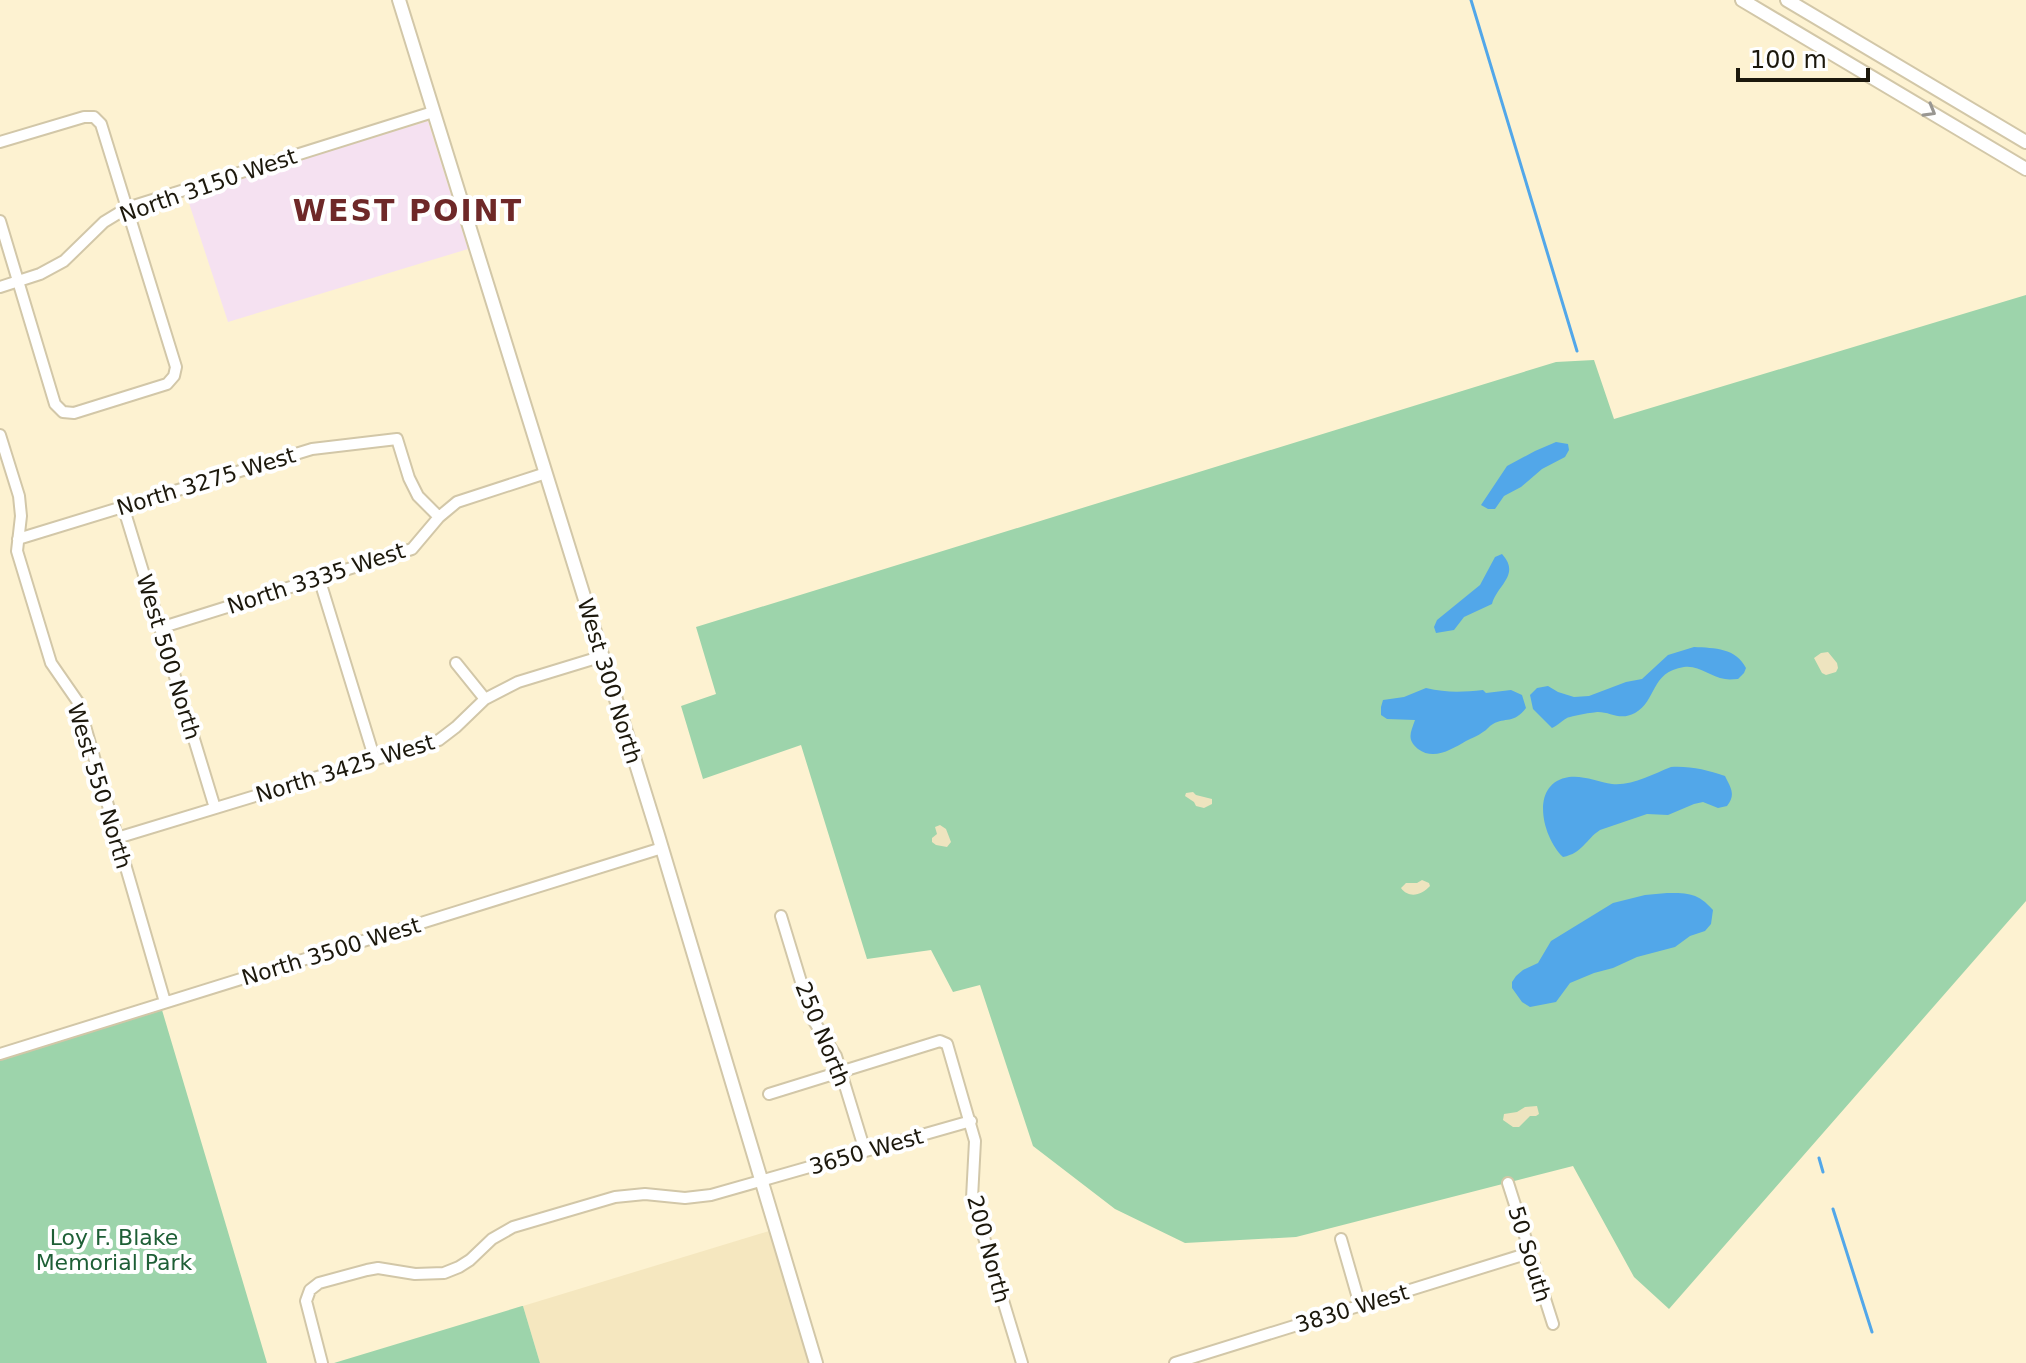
<svg xmlns="http://www.w3.org/2000/svg" width="2026" height="1363" font-family="'DejaVu Sans',sans-serif">
<style>
.commercial{fill:#f5e1f1}
.built{fill:#f5e7bf}
.green{fill:#9dd4ab}
.sand{fill:#eee4bf}
.water{fill:#52a7e9}
.lines{fill:none;stroke-linecap:round;stroke-linejoin:round}
.stream{stroke:#52a7e9;stroke-width:3}
.minor-casing{stroke:#d2c7a8;stroke-width:14}
.major-casing{stroke:#d2c7a8;stroke-width:16}
.minor{stroke:#fff;stroke-width:10}
.major{stroke:#fff;stroke-width:12}
.oneway{stroke:#999792}
.labels{text-anchor:middle;stroke-width:8;stroke-linejoin:round;paint-order:stroke}
.street-label{font-size:22px;fill:#1c180c;stroke:#fff}
.park-label{font-size:22px;fill:#1e5f36;stroke:#fff}
.district-label{font-size:30px;font-weight:bold;letter-spacing:2px;fill:#6e2828;stroke:#fff}
</style>
<rect width="100%" height="100%" fill="#fdf2d1"/>
<path class="commercial" d="M428,121L468,249L228,322L186,194Z"/>
<path class="built" d="M769,1231L809,1363H540L523,1306Z"/>
<path class="green" d="M2026,295V901L1669,1309L1634,1277L1573,1166L1296,1237L1185,1243L1115,1209L1033,1146L980,985L953,992L931,950L867,959L801,745L703,779L681,706L716,694L696,627L1556,362L1594,360L1614,419Z
M162,1010L267,1363H0V1059Z
M523,1306L540,1363H334L522,1306Z"/>
<path class="sand" d="M1828,652L1837,663L1838,668L1836,672L1826,675L1822,673L1814,658L1821,653Z
M1193,792L1196,795L1212,799V804L1204,808L1196,806L1194,802L1185,796L1186,793Z
M940,825L946,829L951,842L947,847L936,845L932,842V838L937,834L935,827Z
M1422,880L1429,883L1430,886C1422,895 1409,899 1401,888L1406,883H1417Z
M1537,1106L1539,1114L1536,1116H1530L1519,1127H1513L1503,1120L1504,1114L1517,1112L1525,1107Z"/>
<path class="water" d="M1556,442L1568,444L1569,450L1565,457L1542,469L1521,487L1504,496L1495,509H1488L1481,505L1507,466L1535,451Z
M1502,554C1521,575 1497,585 1492,604L1464,617L1454,630L1436,633L1434,627L1437,620L1480,585L1495,557Z
M1694,647C1715,648 1736,648 1746,668L1744,673L1738,679C1734,679 1730,680 1725,679C1710,677 1700,665 1684,667C1650,672 1657,701 1635,713C1620,721 1611,712 1598,712C1594,712 1571,716 1567,718C1561,721 1559,725 1552,728L1533,709L1530,695L1537,688L1548,686L1558,692L1574,697L1589,696L1626,682L1642,679L1668,655Z
M1426,688C1447,693 1463,692 1483,690L1486,693L1511,690L1522,695L1526,708C1514,724 1505,717 1493,724C1489,726 1487,730 1483,732C1478,736 1471,738 1466,741C1452,749 1434,761 1418,749C1406,739 1411,732 1415,720L1387,719L1381,715V707L1383,700L1404,697Z
M1671,767C1691,766 1707,770 1725,776C1731,788 1736,795 1727,806L1718,808L1703,802L1694,804L1668,815L1647,814L1600,830C1585,840 1583,853 1563,857C1542,837 1529,783 1569,777C1583,775 1599,782 1612,784C1632,786 1653,774 1671,767Z
M1667,893C1689,893 1698,893 1713,910L1711,924L1705,931L1690,936L1675,947L1637,957L1613,968L1594,973L1570,983L1556,1002L1530,1007L1522,1002L1512,988V982L1516,976L1523,970L1538,963L1551,941L1613,903L1645,895Z"/>
<g class="lines">
<path class="stream" d="M1471,0L1577,351
M1819,1158L1823,1172
M1833,1209L1872,1332"/>
<g class="minor-casing">
<path id="minor" d="M0,142L84,117H94L101,124L176,367L174,376L167,384L74,413L63,412L55,404L0,221
M0,287L40,274L64,261L104,222L127,208L433,112
M0,435L19,496L21,516L17,551L51,663L78,702L165,1002
M123,506L215,808
M18,539L312,449L397,439L409,478L418,496L439,517
M319,578L375,760
M160,628L412,549L439,517L457,502L546,473
M456,663L485,699
M117,838L439,740L456,727L485,699L518,682L603,656
M781,916L812,1018L836,1056L865,1151
M0,1054L662,848
M769,1094L940,1041L947,1044L975,1141L972,1198L1022,1363
M1508,1183L1553,1324
M1341,1239L1360,1305
M322,1363L306,1301L310,1290L319,1283L367,1270L378,1268L415,1274L444,1273L459,1267L470,1260L492,1239L513,1227L615,1197L645,1194L685,1198L711,1195L971,1121
M1175,1363L1529,1253"/>
</g>
<g class="major-casing">
<path id="major" d="M399,0L658,835L816,1363
M1742,0L2026,169
M1787,0L2026,142"/>
</g>
<use href="#minor" class="minor"/>
<use href="#major" class="major"/>
</g>
<defs><path id="oneway-chevron" d="M-2-3.5L2.5 0L-2 3.5" fill="none" stroke-width="1.6" stroke-linecap="round" stroke-linejoin="round" transform="scale(2)"/></defs>
<use class="oneway" href="#oneway-chevron" transform="translate(1930 111) rotate(30)"/>
<g class="labels">
<g class="street-label">
<text transform="translate(208 185) rotate(-19)" y="8">North 3150 West</text>
<text transform="translate(206 481) rotate(-17)" y="8">North 3275 West</text>
<text transform="translate(316 578) rotate(-18)" y="8">North 3335 West</text>
<text transform="translate(169 657) rotate(73)" y="8">West 500 North</text>
<text transform="translate(610 681) rotate(73)" y="8">West 300 North</text>
<text transform="translate(345 768) rotate(-17)" y="8">North 3425 West</text>
<text transform="translate(100 786) rotate(73)" y="8">West 550 North</text>
<text transform="translate(331 951) rotate(-17)" y="8">North 3500 West</text>
<text transform="translate(823 1034) rotate(68)" y="8">250 North</text>
<text transform="translate(866 1151) rotate(-16)" y="8">3650 West</text>
<text transform="translate(989 1249) rotate(75)" y="8">200 North</text>
<text transform="translate(1530 1254) rotate(73)" y="8">50 South</text>
<text transform="translate(1352 1308) rotate(-17)" y="8">3830 West</text>
</g>
<g class="park-label">
<text x="114" y="1245">Loy F. Blake<tspan x="114" dy="25">Memorial Park</tspan></text>
</g>
<g class="district-label">
<text x="408" y="221">WEST POINT</text>
</g>
</g>
<path d="M1738 68v12h130v-12" fill="none" stroke="#1c180c" stroke-width="4"/>
<text x="1750" y="68" font-size="24" fill="#1c180c" stroke="#ffffff" stroke-width="6" paint-order="stroke">100 m</text>
</svg>
